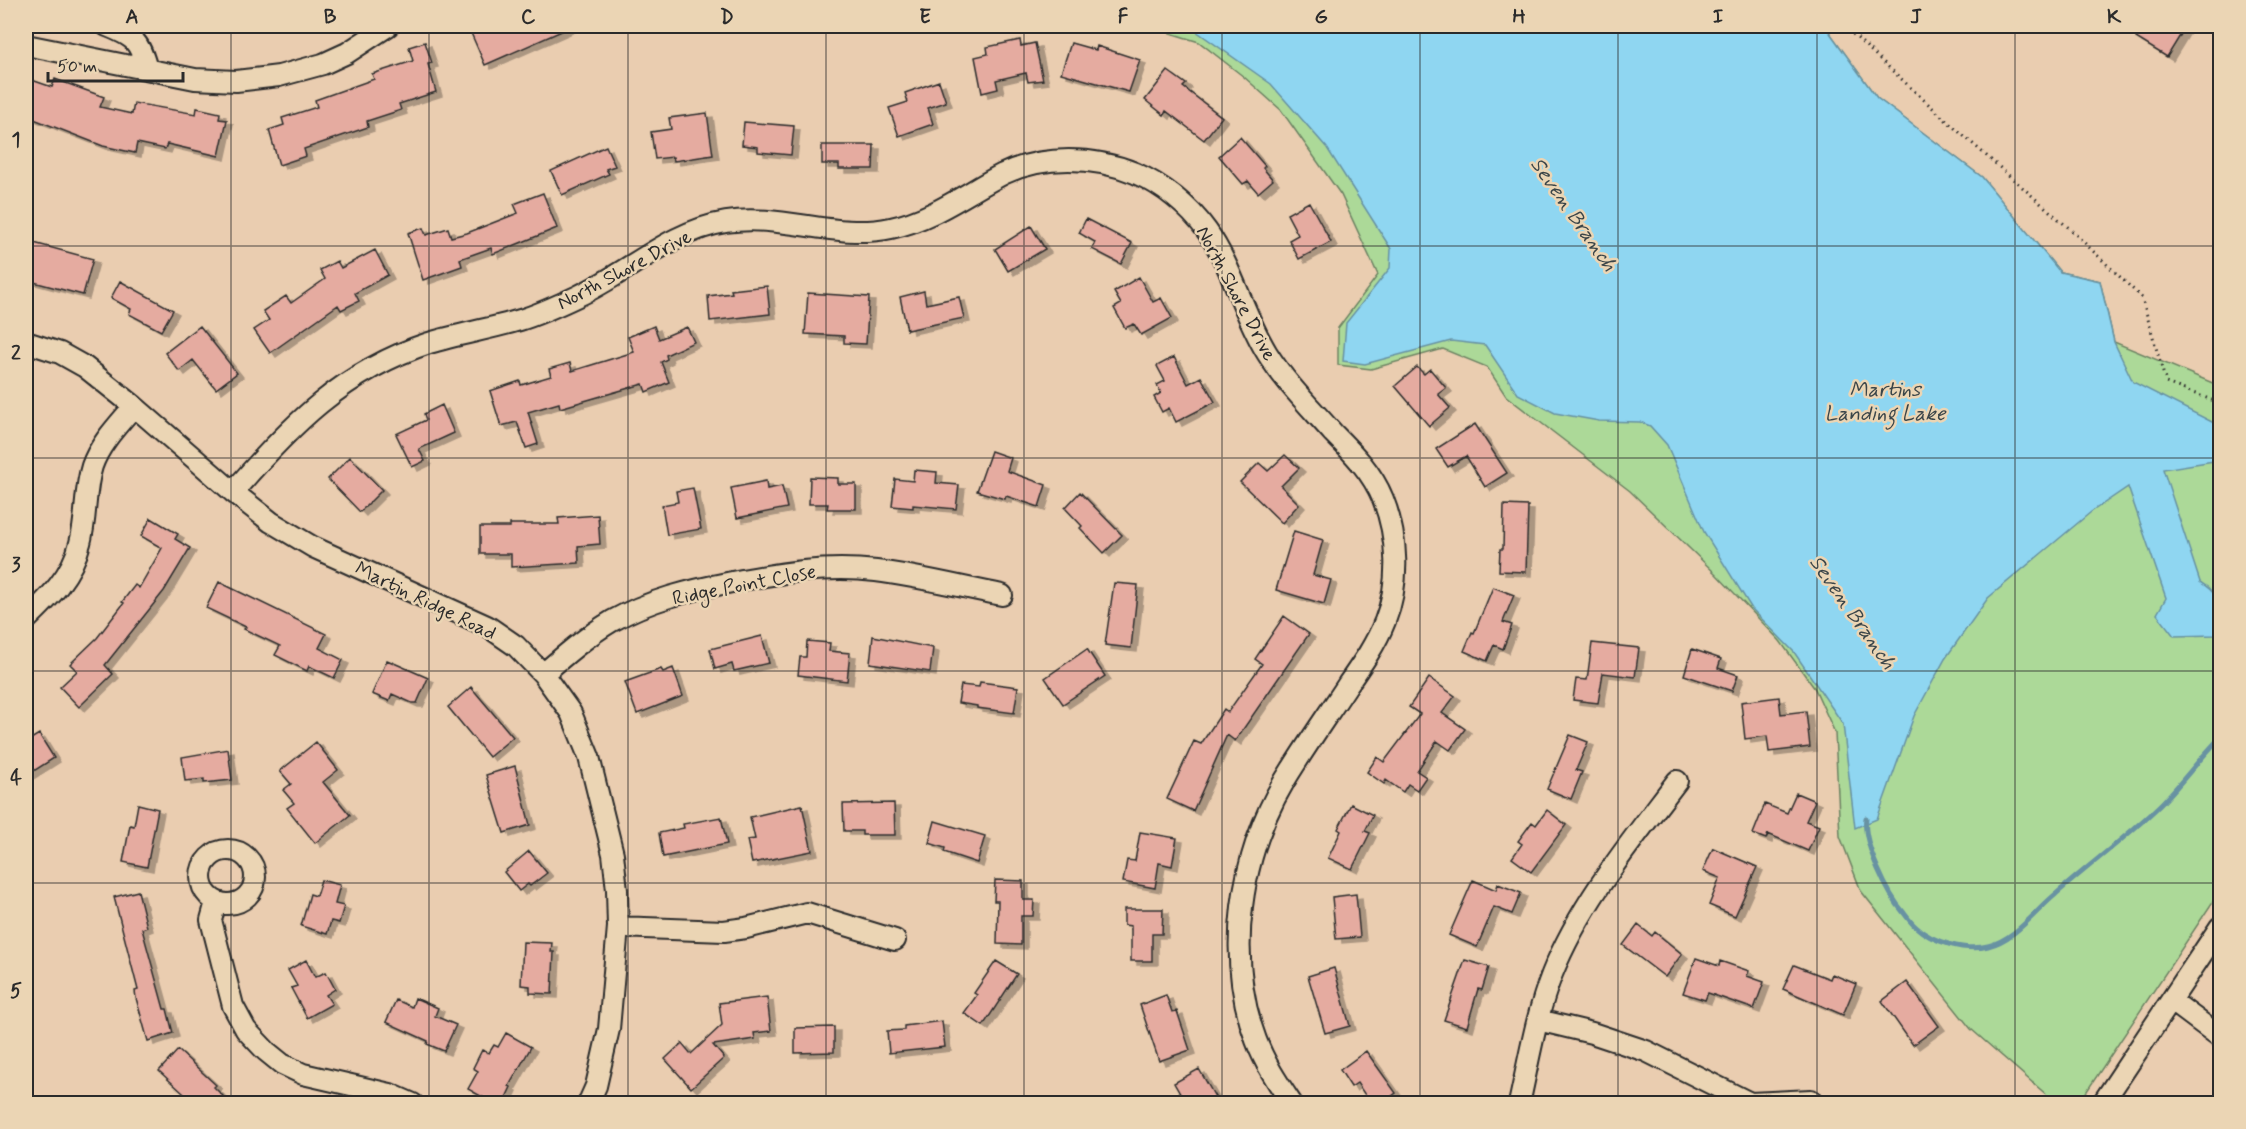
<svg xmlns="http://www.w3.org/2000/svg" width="2246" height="1129" font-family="Mynerve,sans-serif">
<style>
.green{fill:#acd998;stroke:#6c8262;stroke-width:1.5}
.water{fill:#8fd6f1;stroke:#6792a2;stroke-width:1.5}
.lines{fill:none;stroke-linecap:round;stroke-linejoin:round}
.stream{stroke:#6792a2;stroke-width:5}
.building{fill:#e5aba0;stroke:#2b2b2b;stroke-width:1.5;filter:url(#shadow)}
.minor-casing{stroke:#2b2b2b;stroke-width:24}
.path{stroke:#2b2b2b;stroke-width:3;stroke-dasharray:1.5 4.5;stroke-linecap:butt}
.minor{stroke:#ebd5b4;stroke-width:20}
.grid{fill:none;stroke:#2b2b2b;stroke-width:1.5;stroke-opacity:0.55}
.labels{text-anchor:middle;stroke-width:5;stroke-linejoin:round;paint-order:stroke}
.street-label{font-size:20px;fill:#2b2b2b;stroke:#ebd5b4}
.water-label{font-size:21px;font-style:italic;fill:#3a4549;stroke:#ebd5b4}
.neatline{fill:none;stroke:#2b2b2b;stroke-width:2}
.grid-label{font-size:20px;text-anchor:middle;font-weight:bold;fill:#2b2b2b}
</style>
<defs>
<filter id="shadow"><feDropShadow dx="6" dy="4" stdDeviation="0" flood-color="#0004"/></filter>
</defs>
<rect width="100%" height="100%" fill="#eacdb0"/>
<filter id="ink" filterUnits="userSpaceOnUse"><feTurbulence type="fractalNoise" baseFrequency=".0167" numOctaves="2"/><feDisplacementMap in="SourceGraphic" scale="12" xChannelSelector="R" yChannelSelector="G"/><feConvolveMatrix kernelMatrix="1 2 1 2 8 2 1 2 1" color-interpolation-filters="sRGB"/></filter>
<g filter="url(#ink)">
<path class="green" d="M1148,26H1825L1877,98L1982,177L2060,272L2100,281L2114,342L2220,386V891L2079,1103H2056L1971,1029L1861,891L1840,836L1835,733L1815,689L1780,641L1716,574L1630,491L1506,396L1487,367L1443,349L1371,369L1338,365V328L1378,275L1341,195L1281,110L1244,77L1199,42Z"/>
<path class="water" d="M1181,26H1825L1877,98L1982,177L2060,272L2100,281L2114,342L2133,382L2220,426V460L2163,469L2200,582C2221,595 2228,613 2216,635L2174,636L2157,614L2166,598L2128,487L2091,512L1988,598L1945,659L1914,716L1877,819L1855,828L1843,724L1794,652L1752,609L1704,532L1667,445L1650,426L1640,422L1599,421L1555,413L1518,394L1485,345L1451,341L1365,364L1343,361L1346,323L1390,268L1391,249L1327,148L1271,84L1193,29Z"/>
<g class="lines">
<path class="stream" d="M1866,818C1862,842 1888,895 1904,913C1908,918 1911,923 1916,927C1932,942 1966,952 1988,946C2015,940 2035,911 2056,894C2090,864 2127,837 2160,805C2181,784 2199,759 2220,738"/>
</g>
<path class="building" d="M488,26H573L485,65L471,33Z
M2123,26H2186L2167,57L2136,38L2138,35Z
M1020,40L1021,46L1035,43L1043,80L1028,82L1026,73L996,80L998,89L982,93L975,57L988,54L987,47Z
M425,42L432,63L428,64L436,92L399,104L401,110L367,121L368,127L304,149L306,156L279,165L269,130L284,125L282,118L317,107L315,100L374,79L372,74L413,61L409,47Z
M1071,43L1096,50L1097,46L1140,60L1129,92L1061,73Z
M1168,71L1186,84L1183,87L1222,117L1204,140L1166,111L1164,115L1145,100Z
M26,78L52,87L55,79L104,97L100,107L132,114L134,103L196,114L197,108L220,113L219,119L227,120L219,156L167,144L165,149L137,143L135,153L103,146L26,116Z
M939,81L946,102L928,108L933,124L899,136L889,108L908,102L905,93Z
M707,113L713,155L674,161L673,157L655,159L651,132L671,129L669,118Z
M744,122L794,126L791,155L758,152V147L742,145Z
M1240,137L1265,166L1263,168L1273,180L1258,193L1248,181L1243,184L1219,156Z
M822,145H874L873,169H839V164H822Z
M606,146L615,166L606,169L609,174L562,195L551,171Z
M543,193L557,228L493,254L491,248L460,259L462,266L423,280L408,233L423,228L426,235L448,228L451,237L467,233L518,213L514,204Z
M1309,202L1331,242L1299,259L1289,240L1298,235L1287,214Z
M1086,219L1132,243L1121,264L1092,249L1095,242L1079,233Z
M1031,226L1045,249L1008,271L995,249Z
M34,243L93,259L83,295L26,280Z
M375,250L388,275L355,293L359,301L341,310L338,305L270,353L254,330L269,320L263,311L286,296L291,303L325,279L320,270L337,261L341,268Z
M1139,277L1153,302L1161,298L1172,318L1141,335L1134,324L1125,328L1114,308L1121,304L1114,292Z
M120,281L173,310L161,331L129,314L131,309L111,298Z
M767,286L770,314L710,321L708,296L732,293L731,290Z
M924,291L926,304L959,297L964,318L907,330L900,297Z
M808,293L869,297L866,344L844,343V336L805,334Z
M200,326L237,373L216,389L193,360L179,371L165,353Z
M654,326L659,339L687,327L694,342L666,355L667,359L661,362L669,382L646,392L643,384L560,408L559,403L528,412L538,444L526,448L517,422L501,426L490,391L520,381L521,385L551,376L549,369L570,363L572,371L634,352L628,337Z
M1174,357L1188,384L1201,377L1215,402L1176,422L1169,408L1162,412L1154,397L1161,393L1157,385L1165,381L1157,366Z
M1417,367L1424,374L1430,369L1446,388L1438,394L1450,408L1429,426L1395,386Z
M442,405L454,433L419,449L425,461L412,467L396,434L426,420L424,414Z
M1475,424L1507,473L1485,487L1466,456L1448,467L1436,449Z
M991,451L1011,458L1007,471L1046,485L1039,507L1006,496L1005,499L977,491Z
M1285,455L1299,468L1281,486L1299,504L1282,523L1240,482L1259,463L1268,471Z
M350,457L382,490L360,512L328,479Z
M914,470L937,472L936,483L959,485L956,509L913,505V508L892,506L895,479L913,481Z
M810,477L838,478V484H856V509H827L828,504H809Z
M766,481L767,489L782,486L787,508L737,518L731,488Z
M693,488L701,529L667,535L662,505L678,502L676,491Z
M1080,492L1122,535L1104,553L1080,528L1082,526L1065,508Z
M1504,505L1528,506L1526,572L1499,571L1500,549H1503Z
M598,515L600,544L578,546L579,563L511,567V554H480V527H510V524H559L558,518Z
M151,518L178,534L175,539L190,548L164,591L105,665L113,674L79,707L60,687L77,671L70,664L97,638L124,603L122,602L135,585L139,588L162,548L141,536Z
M1294,531L1323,540L1313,575L1331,580L1324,604L1276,590Z
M219,582L326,634L319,648L343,660L334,678L309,666L307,671L275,655L280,646L244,629L246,627L206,608Z
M1114,583L1138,585L1131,648L1105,645Z
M1493,587L1514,595L1503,622L1512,625L1503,649L1494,645L1487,661L1464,651L1472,632L1474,633Z
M1284,616L1309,634L1235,741L1227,735L1193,811L1167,799L1194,741L1201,744L1224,709L1228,712L1262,664L1255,659Z
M762,636L769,663L734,671L732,664L715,669L710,649Z
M873,636L933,648L930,672L870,663Z
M807,641L830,643L829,651L850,653L847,681L798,675L800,657H806Z
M1592,643L1639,648L1635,677L1603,673L1598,703L1573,700L1576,679L1587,680Z
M1087,649L1105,676L1063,704L1045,678Z
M1692,649L1721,659L1718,668L1738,675L1732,691L1684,675Z
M387,660L428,678L417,703H412L392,694L389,701L372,694Z
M673,668L683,696L637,714L625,682L661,669L663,672Z
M1429,678L1455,696L1442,713L1465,729L1450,750L1437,741L1417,771L1426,777L1417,790L1408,784L1403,792L1386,780L1384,784L1367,772L1377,757L1384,762L1420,714L1409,707Z
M980,682L1018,687L1014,713L977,708V706L958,703L961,685L979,687Z
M471,687L513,737L489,757L448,707Z
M1779,697L1781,714L1806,711L1810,747L1769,752L1767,736L1745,739L1741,702Z
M39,734L54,758L26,776V742Z
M1570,735L1588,742L1576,770L1582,772L1571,799L1547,789Z
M316,742L338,770L323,782L350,815L315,843L287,808L294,803L283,790L291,784L280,771Z
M228,749L232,780L204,783V779L185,781L182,757Z
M515,766L530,825L504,833L486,775Z
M1796,793L1815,801L1806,821L1819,826L1808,851L1768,834L1766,839L1753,834L1765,804L1787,813Z
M894,803L895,835H862V831H844L843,804Z
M138,804L158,809L147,867L123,862L130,825L134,826Z
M1351,804L1373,815L1365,831L1370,833L1352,869L1328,858L1341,831L1338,829Z
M802,805L812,851L752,863L747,840L755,839L750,817Z
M1547,810L1566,825L1531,872L1512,858L1522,844L1518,841L1532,822L1536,825Z
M721,817L727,844L663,857L659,833L684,828L683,824Z
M935,821L985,836L977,863L944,852L945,848L929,843Z
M1140,832L1177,838L1172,866L1159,863L1155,888L1123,882L1127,860L1135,861Z
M1713,848L1757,867L1735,916L1709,905L1720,878L1703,871Z
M529,851L547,873L530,886L528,884L519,891L504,872Z
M321,880L340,885L335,904L344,906L339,923L331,921L327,934L301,926L310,894L316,896Z
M995,880L1023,881V900H1034L1033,916H1021V945L997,944L998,901H994Z
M1473,880L1496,890L1498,884L1521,893L1512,914L1494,907L1477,947L1449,935Z
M138,891L147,927L142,929L164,1009H167L173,1033L148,1041L136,998L135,991L138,990L114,897Z
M1356,894L1360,937L1336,939L1332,897Z
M1124,909H1163L1162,934H1152V961H1131V926L1124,925Z
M1638,925L1652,936L1655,932L1682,954L1665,977L1623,945Z
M523,942L552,943L551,952H554L552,994L530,993V986L521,985Z
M1696,958L1719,966L1720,961L1749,971L1747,976L1764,982L1754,1009L1708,993L1705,1000L1683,993Z
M306,960L315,977L326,972L335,989L326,995L332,1004L307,1018L291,988L297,986L288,970Z
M1465,960L1489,967L1482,990L1478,989L1467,1027L1444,1020Z
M996,961L1017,974L983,1026L964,1013L977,995L974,993Z
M1794,965L1830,979L1832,974L1856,984L1843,1015L1783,989Z
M1334,968L1350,1026L1325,1033L1308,976Z
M1907,982L1939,1026L1913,1045L1882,1001Z
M1166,995L1172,1012L1177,1011L1190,1050L1159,1061L1140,1005Z
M767,997L771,1031L754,1033L755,1039L713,1045L724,1058L691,1088L665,1059L682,1043L691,1054L722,1025L719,1003Z
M415,998L438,1008L435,1016L456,1025L444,1051L427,1044L428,1041L386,1022L396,1000L412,1007Z
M942,1021L945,1047L889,1053L887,1031L904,1030V1026Z
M834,1027V1052L795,1053V1028Z
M506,1033L531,1047L509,1086L511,1087L503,1104H495L468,1089L478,1071L473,1068L482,1050L489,1053L494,1045L498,1047Z
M178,1050L216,1085L214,1087L223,1096L216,1104H195L159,1071Z
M1366,1051L1396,1093L1381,1104H1371L1357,1083L1351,1087L1340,1070Z
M1199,1069L1219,1104H1186L1174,1083Z"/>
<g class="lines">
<g class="minor-casing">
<path id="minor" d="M107,26C134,37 139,40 147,69
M26,45L195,79L236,81L279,76L323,64L347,53L388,26
M26,342L60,353L85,367L134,406L233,492L271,522L313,547L487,626L516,646L543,674L571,713L589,757L613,854L617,890L618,927L609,1029L596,1086L588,1104
M233,492C290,426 343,371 429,343C459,334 490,329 520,320C540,314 559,305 578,296C628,273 670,231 726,222C781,213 836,240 891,228C933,219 966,193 1003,174C1043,155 1094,156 1135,173C1163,185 1189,206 1207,231C1233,268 1243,314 1267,353C1285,382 1310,407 1333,433C1353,453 1372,472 1383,499C1398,537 1400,583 1385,621C1376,644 1362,664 1348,684C1327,716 1305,747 1285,780C1240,855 1225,956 1256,1040C1265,1064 1278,1083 1292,1104
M26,620C49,598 72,576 80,543C87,518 84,491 92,466C100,443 119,424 134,406
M543,674C565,655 587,636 612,621C649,600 691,590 732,582C780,573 827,565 876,571C918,576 960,587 1002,595
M201 877a27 27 0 1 1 54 0a27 27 0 1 1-54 0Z
M216,902L211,920L233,1006L246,1030L266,1051L282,1064L303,1074L390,1094L413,1104
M618,927L724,931L746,928L807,913L895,940
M2172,1001L2220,1037
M1538,1020L1592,1033L1646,1051L1750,1103L1811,1100
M1519,1104C1529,1060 1536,1015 1552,974C1581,902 1631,842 1677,781
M2102,1104L2220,927"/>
</g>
<path class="path" d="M1844,26L1949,123L2070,229L2142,298L2166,383L2220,403"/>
<use href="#minor" class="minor"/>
</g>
</g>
<path class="grid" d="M231,26V1104M429,26V1104M628,26V1104M826,26V1104M1024,26V1104M1222,26V1104M1420,26V1104M1618,26V1104M1817,26V1104M2015,26V1104M26,246H2220M26,458H2220M26,671H2220M26,883H2220"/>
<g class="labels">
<g class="street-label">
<text transform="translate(624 269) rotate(-28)" y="7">North Shore Drive</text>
<text transform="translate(1237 293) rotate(62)" y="7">North Shore Drive</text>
<text transform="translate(744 584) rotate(-11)" y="7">Ridge Point Close</text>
<text transform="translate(426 600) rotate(26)" y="7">Martin Ridge Road</text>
</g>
<g class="water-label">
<text transform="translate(1574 214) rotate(55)" y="7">Seven Branch</text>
<text x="1885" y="396">Martins<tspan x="1885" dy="24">Landing Lake</tspan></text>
<text transform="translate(1853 612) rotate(55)" y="7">Seven Branch</text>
</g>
</g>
<rect width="2246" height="1129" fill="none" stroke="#ebd5b4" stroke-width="66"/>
<path d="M48 72v9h135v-9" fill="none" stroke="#2b2b2b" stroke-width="3"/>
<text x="57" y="72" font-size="18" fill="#2b2b2b" stroke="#ebd5b4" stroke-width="4.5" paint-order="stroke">50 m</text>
<rect x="33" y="33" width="2180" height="1063" class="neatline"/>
<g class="grid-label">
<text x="132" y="23">A</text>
<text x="330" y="23">B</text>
<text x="528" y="23">C</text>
<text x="727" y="23">D</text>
<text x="925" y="23">E</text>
<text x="1123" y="23">F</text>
<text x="1321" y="23">G</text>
<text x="1519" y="23">H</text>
<text x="1718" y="23">I</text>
<text x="1916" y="23">J</text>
<text x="2114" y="23">K</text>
<text x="16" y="146">1</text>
<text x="16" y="359">2</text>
<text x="16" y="571">3</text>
<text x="16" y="784">4</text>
<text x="16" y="997">5</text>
</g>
</svg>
